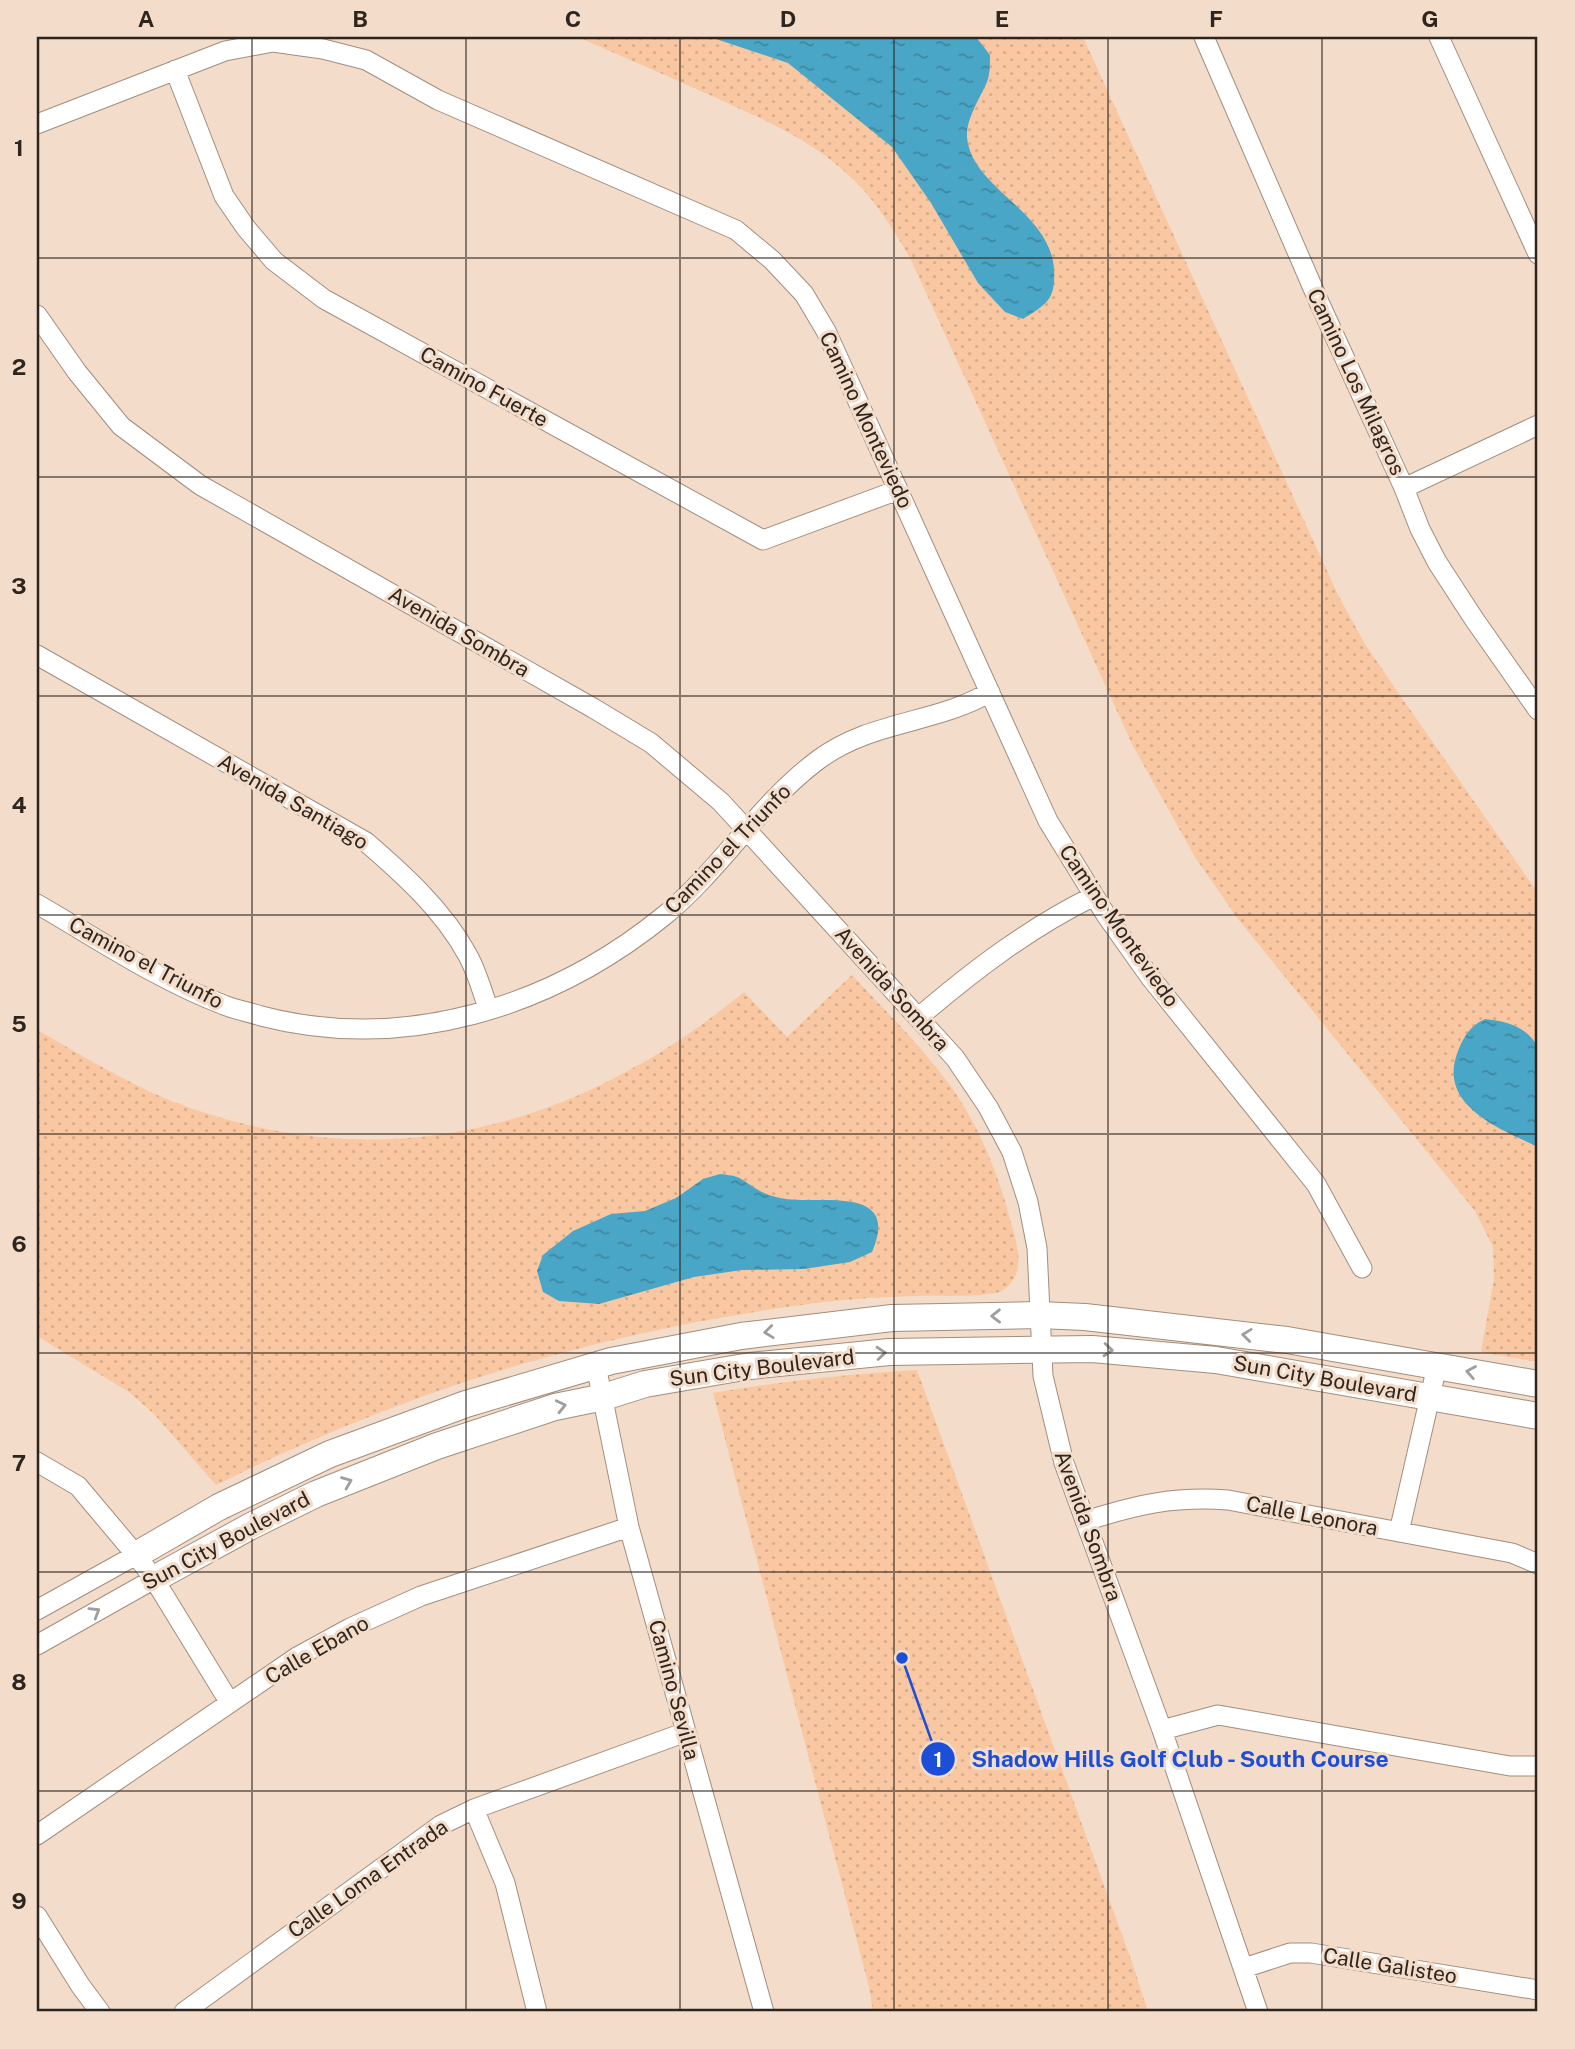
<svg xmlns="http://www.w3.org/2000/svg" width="1575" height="2049" font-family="'Public Sans',sans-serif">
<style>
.grass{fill:url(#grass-dots)}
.water{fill:url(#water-ripples)}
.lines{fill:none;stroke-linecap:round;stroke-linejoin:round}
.street-casing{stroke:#a38d7d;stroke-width:21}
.secondary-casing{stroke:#a38d7d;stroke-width:28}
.street{stroke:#fff;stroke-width:19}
.secondary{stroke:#fff;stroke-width:26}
.oneway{stroke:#a09d9a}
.grid{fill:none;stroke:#2d251e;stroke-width:2;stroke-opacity:0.55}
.labels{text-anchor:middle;stroke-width:6;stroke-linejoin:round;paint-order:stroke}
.street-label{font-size:21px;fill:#2d251e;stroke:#f3dcca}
.leader{fill:none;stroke:#1d4ed8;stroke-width:2.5}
.callout-dot{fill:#1d4ed8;stroke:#f3dcca;stroke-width:2.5}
.mark-label{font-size:21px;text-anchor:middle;font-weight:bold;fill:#fff}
.callout-label{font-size:23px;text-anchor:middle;font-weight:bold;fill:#1d4ed8;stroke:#f3dcca;stroke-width:6;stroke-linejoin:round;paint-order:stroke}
.neatline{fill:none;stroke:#2d251e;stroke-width:2.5}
.grid-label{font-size:23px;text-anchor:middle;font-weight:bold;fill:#2d251e}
</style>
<defs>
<pattern id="grass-dots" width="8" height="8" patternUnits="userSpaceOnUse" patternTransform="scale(1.75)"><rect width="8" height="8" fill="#f9c8a2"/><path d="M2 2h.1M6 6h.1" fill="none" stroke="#d6ac8b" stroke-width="1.8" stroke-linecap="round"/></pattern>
<pattern id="water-ripples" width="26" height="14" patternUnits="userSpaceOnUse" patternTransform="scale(1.75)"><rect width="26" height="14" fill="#4aa6c6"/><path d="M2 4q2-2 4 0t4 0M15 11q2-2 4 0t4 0" fill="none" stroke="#3e87a0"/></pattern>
</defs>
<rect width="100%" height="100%" fill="#f3dcca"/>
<path class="grass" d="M578,37H1083L1339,597L1365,644L1397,691L1538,893V1362L1481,1352L1494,1279L1493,1247L1475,1211L1238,919L1195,857L1133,746L911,260C893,228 873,196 844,171C805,136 757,117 710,95C666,76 622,56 578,37Z
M852,975C885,1010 920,1045 949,1084C980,1126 999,1176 1012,1226C1019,1250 1026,1277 1000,1292C973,1298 942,1295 915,1296C875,1297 834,1300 794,1306C587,1335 403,1392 216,1485L154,1414L129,1392L37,1336V1030C80,1054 123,1081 169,1100C378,1182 574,1132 744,992L787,1037Z
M917,1370L1133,1965L1148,2012H873L869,1987L713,1393C781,1381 849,1374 917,1370Z"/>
<path class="water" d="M710,37H976L990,55C990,64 990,74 987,82C980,98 966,119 967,137C971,188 1050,211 1054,269C1056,299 1047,304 1023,319L1005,312L978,283L931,203L892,147L788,63Z
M1485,1019C1505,1021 1525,1026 1536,1044C1542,1054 1538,1130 1538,1147C1501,1129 1436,1106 1458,1051C1464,1036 1470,1026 1485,1019Z
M720,1174C726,1175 732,1175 737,1177C745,1180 752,1187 760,1191C767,1195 778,1198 786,1199C822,1204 901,1185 872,1252L850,1262L804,1269L742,1270L694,1277L599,1304L559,1301L543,1292L537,1271L543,1255L573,1231L611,1214L645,1211L676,1198L703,1179Z"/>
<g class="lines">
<g class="street-casing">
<path id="street" d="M1204,37L1319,302L1404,488L1420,529L1437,562L1474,619L1538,710
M1439,37L1538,254
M175,70L224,196L246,228L274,261L324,299L763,540L898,490
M37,124L225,51L273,42L323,49L366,60L438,100L736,230L772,260L804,294L826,331L1048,821L1106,915L1150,977L1316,1184L1362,1268
M37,315L77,372L121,426L200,485L593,708L651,743L721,802L955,1058L988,1107L1012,1152L1028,1202L1037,1248L1043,1376L1064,1463L1162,1730L1258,2012
M1404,488L1538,425
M37,655L366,842C403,874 443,910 467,954C477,971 482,992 489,1010
M37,904C98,939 158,980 224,1005C236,1010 249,1012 261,1016C404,1053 551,1008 665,915C721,869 759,804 818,760C872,720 936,724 990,692
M919,1017C974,970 1029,928 1094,896
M596,1366L629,1527L764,2012
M37,1462L78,1486L136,1555L154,1579L230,1703
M1085,1521C1136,1505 1173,1496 1228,1500L1512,1553L1538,1564
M1399,1532L1437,1366
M37,1610L136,1555
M37,1645L154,1579
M1162,1730L1218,1715L1510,1766H1538
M474,1809L505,1883L537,2012
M37,1835L297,1657L350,1628L421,1596L629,1527
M37,1916L80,1985L100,2012
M1244,1968L1290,1953H1311L1538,1990
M184,2012L441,1825L474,1809L686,1732"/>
</g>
<g class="secondary-casing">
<path id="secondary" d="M136,1555L219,1507L330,1454L466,1404L611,1361L741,1336L892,1318L1039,1315L1085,1317L1287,1340L1538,1384
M154,1579L251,1526L316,1494L437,1446L555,1407L604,1397L645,1384L750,1366L889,1352L1092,1349L1216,1360L1538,1416"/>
</g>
<use href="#street" class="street"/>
<use href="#secondary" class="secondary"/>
</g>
<defs><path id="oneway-chevron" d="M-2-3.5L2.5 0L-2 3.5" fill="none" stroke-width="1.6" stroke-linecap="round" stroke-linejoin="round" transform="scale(1.75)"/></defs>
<g class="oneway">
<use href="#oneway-chevron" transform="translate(996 1316) rotate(179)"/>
<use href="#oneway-chevron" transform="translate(769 1332) rotate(173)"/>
<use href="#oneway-chevron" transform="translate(1247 1335) rotate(-173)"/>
<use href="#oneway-chevron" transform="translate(1108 1350) rotate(5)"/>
<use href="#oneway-chevron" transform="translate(881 1353) rotate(-5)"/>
<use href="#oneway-chevron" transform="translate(1471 1372) rotate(-170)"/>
<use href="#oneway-chevron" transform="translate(561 1406) rotate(-13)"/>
<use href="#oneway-chevron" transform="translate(347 1482) rotate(-22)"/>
<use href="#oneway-chevron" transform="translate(95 1612) rotate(-31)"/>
</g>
<path class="grid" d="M252,37V2012M466,37V2012M680,37V2012M894,37V2012M1108,37V2012M1322,37V2012M37,258H1538M37,477H1538M37,696H1538M37,915H1538M37,1134H1538M37,1353H1538M37,1572H1538M37,1791H1538"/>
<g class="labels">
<g class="street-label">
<text transform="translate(1356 382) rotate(65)" y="7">Camino Los Milagros</text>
<text transform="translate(484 387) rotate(29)" y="7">Camino Fuerte</text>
<text transform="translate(866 420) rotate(65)" y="7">Camino Monteviedo</text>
<text transform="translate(459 632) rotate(30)" y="7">Avenida Sombra</text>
<text transform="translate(293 802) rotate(30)" y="7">Avenida Santiago</text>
<text transform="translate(728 849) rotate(-46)" y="7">Camino el Triunfo</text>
<text transform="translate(1119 926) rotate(55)" y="7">Camino Monteviedo</text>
<text transform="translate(146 963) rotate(28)" y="7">Camino el Triunfo</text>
<text transform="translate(892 989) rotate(48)" y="7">Avenida Sombra</text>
<text transform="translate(762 1368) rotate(-7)" y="7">Sun City Boulevard</text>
<text transform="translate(1325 1379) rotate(10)" y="7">Sun City Boulevard</text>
<text transform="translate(1312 1516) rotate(11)" y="7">Calle Leonora</text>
<text transform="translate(1088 1526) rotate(70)" y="7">Avenida Sombra</text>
<text transform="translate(226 1541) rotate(-28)" y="7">Sun City Boulevard</text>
<text transform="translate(317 1650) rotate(-30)" y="7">Calle Ebano</text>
<text transform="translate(674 1690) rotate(75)" y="7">Camino Sevilla</text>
<text transform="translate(368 1879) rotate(-35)" y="7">Calle Loma Entrada</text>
<text transform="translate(1390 1966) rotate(9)" y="7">Calle Galisteo</text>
</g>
</g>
<path class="leader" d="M902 1658L938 1759"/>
<g class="callout-dot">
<circle cx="902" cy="1658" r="7"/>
<circle cx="938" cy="1759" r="18"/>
</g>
<g class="mark-label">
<text x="938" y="1767">1</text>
</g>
<g class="callout-label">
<text x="1180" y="1767">Shadow Hills Golf Club - South Course</text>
</g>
<rect width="1575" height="2049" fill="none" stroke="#f3dcca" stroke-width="77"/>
<rect x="38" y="38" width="1498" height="1972" class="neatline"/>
<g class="grid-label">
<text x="146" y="27">A</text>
<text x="360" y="27">B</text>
<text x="573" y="27">C</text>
<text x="788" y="27">D</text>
<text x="1002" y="27">E</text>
<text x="1216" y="27">F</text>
<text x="1430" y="27">G</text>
<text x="19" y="156">1</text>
<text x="19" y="375">2</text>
<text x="19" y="594">3</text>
<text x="19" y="813">4</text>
<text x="19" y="1032">5</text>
<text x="19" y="1252">6</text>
<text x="19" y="1471">7</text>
<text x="19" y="1690">8</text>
<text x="19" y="1909">9</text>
</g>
</svg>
